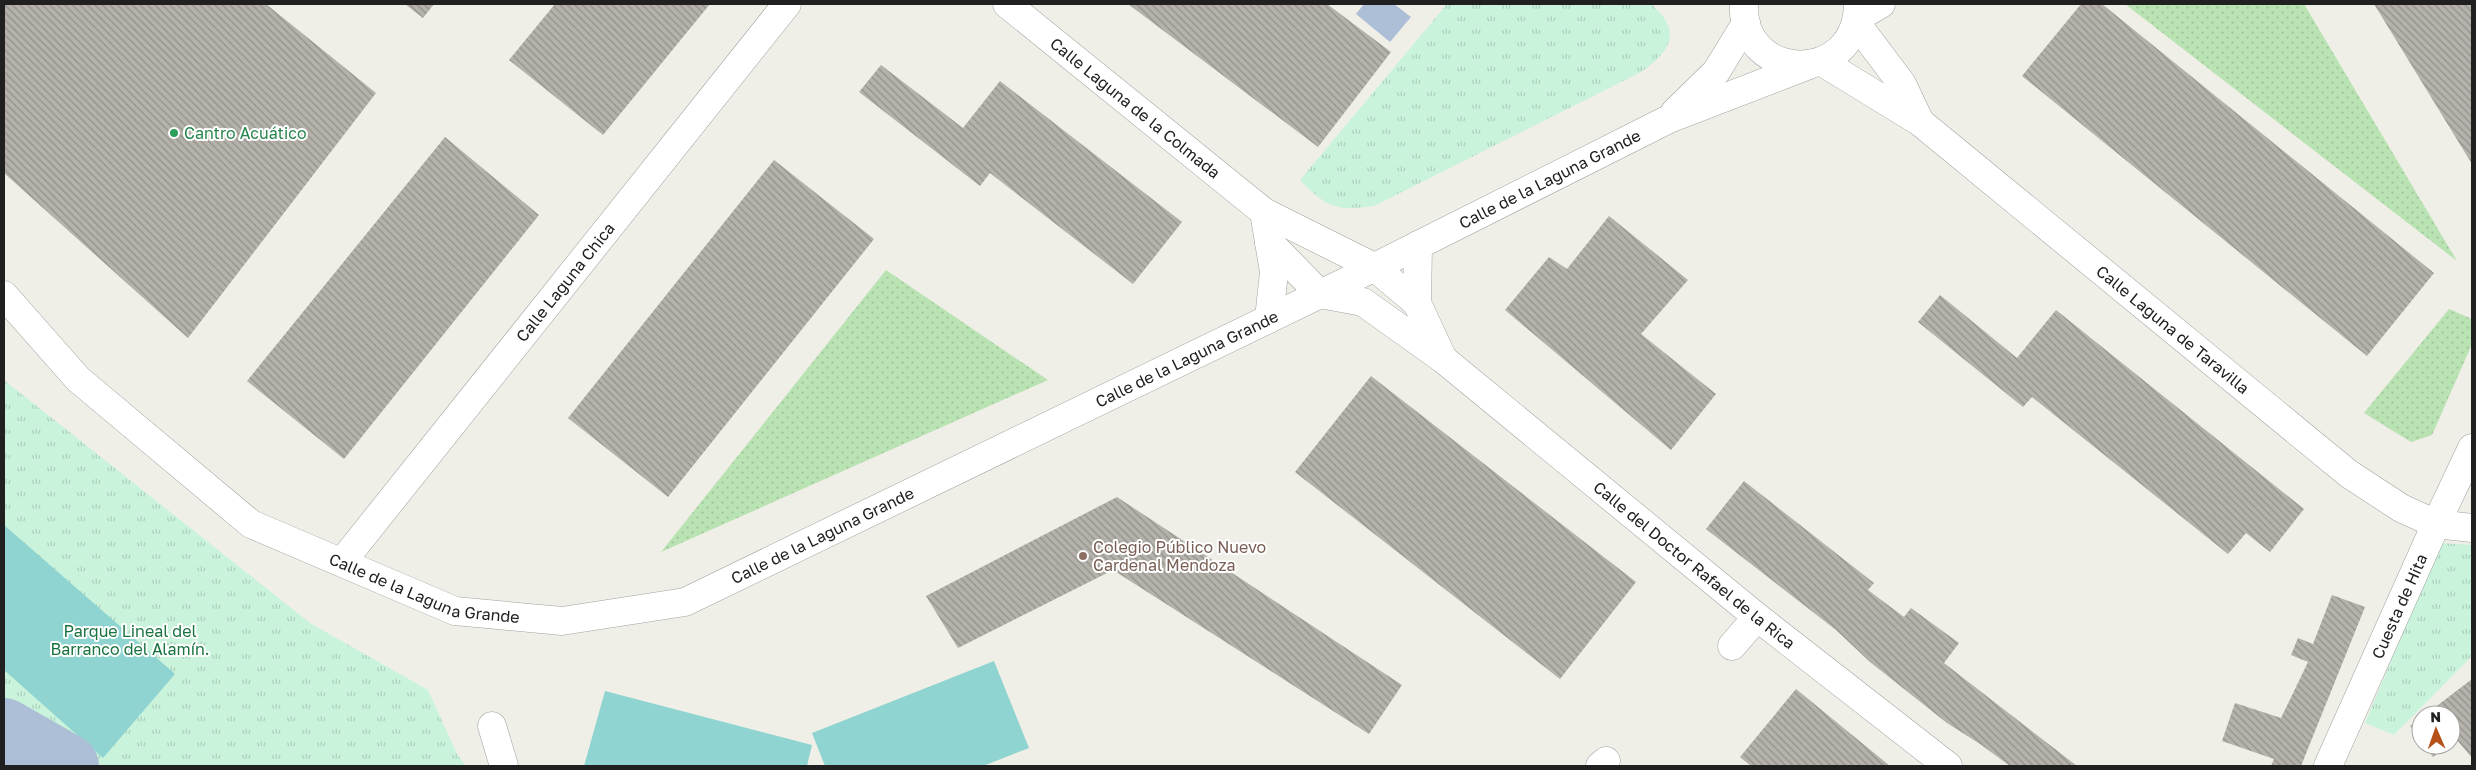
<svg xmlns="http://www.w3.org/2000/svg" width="2476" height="770" font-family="'Golos Text',sans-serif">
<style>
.park{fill:url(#park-tufts)}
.garden{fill:url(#garden-dots)}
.pitch{fill:#8fd4d1}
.water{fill:#adbfd7}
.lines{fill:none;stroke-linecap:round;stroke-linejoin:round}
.river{stroke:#adbfd7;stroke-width:64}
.building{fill:url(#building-back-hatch)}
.minor-casing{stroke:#a1a1a1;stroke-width:29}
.minor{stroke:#fff;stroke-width:28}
.leisure-dot{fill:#2e9e5b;stroke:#fff;stroke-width:2}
.education-dot{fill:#8d6e63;stroke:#fff;stroke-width:2}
.labels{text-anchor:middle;stroke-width:4;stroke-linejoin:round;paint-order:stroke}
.street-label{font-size:16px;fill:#202020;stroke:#fff}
.leisure-label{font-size:16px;fill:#27864d;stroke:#fff;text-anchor:start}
.education-label{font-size:16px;fill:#785e54;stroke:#fff;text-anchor:start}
.park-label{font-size:16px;fill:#19723f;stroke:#fff}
</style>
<defs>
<pattern id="park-tufts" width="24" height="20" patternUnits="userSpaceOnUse" patternTransform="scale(1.25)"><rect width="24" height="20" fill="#caf3dc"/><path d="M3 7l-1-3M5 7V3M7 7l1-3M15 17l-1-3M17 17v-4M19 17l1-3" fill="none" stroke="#add0bc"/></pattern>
<pattern id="garden-dots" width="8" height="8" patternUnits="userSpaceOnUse" patternTransform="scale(1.25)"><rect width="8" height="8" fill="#bae3b3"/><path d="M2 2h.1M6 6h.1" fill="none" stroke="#a0c29a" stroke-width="1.8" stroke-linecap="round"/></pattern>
<pattern id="building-back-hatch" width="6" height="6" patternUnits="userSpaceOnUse" patternTransform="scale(1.25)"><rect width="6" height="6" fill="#b4b2aa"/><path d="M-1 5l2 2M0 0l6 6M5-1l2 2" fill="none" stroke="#92908a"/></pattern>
</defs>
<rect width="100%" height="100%" fill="#efefe7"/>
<path class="park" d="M1447,4H1651C1683,31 1671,51 1641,72L1374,206C1336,211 1327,208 1300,180Z
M4,380L310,623L428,690L457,754L466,766H4Z
M2440,543L2472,545V656L2394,735L2365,723Z"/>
<path class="garden" d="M2125,4H2304L2457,261Z
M886,270L1048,380L661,552Z
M2449,309L2472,319V344L2432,435L2411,442L2364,413Z"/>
<path class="pitch" d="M4,525L175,674L103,758L4,670Z
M994,661L1029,748L983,766H825L812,733Z
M605,691L812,745L807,766H584Z"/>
<path class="water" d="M1364,4H1394L1411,17L1390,42L1356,14Z"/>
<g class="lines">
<path class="river" d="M4,730L67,766"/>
</g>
<path class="building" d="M4,4H266L376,93L188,338L4,173Z
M405,4H434L423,18Z
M555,4H710L603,135L509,60Z
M1128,4H1327L1391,52L1318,147Z
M2081,4H2102L2434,273L2367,356L2022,76Z
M2374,4H2472V164Z
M881,65L963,128L1000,81L1182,222L1133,284L990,173L980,186L859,92Z
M445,137L539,215L344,459L247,381Z
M774,160L874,239L668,497L568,418Z
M1609,216L1688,280L1641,334L1716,394L1671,450L1505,310L1549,257L1567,269Z
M1940,295L2017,358L2056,310L2304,509L2270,552L2246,533L2228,554L2032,397L2023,407L1918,322Z
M1371,376L1636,582L1560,679L1295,472Z
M1744,481L1874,583L1868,590L1904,617L1911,608L1959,643L1944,663L2077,766H2010L1980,744L1947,723L1870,662L1836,630L1706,529Z
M1117,497L1402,685L1369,734L1113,570L958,648L926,596Z
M2332,595L2365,607L2301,766H2271L2274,759L2222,741L2235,703L2281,718L2308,662L2291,655L2298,638L2313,644Z
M2472,679V758L2457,740L2451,745V715H2425Z
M1796,689L1890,766H1751L1740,757Z
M2421,718V740L2410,726Z
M2424,745H2450L2433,757Z"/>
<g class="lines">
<g class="minor-casing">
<g id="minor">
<path id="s1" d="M1007,4L1264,212"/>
<path d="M1744,4C1740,82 1857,87 1858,4"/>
<path d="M1857,18L1881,4"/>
<path d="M1856,23L1902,84L1920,122"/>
<path id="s2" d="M1822,62L1920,122L2349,474L2401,508L2436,524L2472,528"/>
<path d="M1675,112L1716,72L1746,23"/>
<path d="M1269,242L1320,294L1363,302L1443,359L1417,303L1418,245"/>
<path id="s3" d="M4,295L78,379L251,524L455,611L562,621L685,602L1347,281L1669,119L1809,65"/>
<path d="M1269,319L1274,272L1264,212L1374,267L1417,303"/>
<path id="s4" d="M1443,359L1757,617L1948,766"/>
<path id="s5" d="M342,562L787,4"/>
<path d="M1732,646L1757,617"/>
<path d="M492,726L504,766"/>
<path d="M1600,766L1606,761"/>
<path id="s6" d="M2328,766L2436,524L2472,448"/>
</g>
</g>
<use href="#minor" class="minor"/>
</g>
<circle class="leisure-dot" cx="174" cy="133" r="5"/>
<circle class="education-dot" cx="1083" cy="556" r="5"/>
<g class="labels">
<g class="street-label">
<text dy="6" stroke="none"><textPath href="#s1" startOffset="165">Calle Laguna de la Colmada</textPath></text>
<text dy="6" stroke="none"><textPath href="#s3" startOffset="1754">Calle de la Laguna Grande</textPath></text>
<text dy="6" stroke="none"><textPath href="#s5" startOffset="358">Calle Laguna Chica</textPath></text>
<text dy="6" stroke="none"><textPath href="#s2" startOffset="442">Calle Laguna de Taravilla</textPath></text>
<text dy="6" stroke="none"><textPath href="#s3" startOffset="1349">Calle de la Laguna Grande</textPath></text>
<text dy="6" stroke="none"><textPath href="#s3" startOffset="944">Calle de la Laguna Grande</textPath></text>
<text dy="6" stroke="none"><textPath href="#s4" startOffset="325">Calle del Doctor Rafael de la Rica</textPath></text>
<text dy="6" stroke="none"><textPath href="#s3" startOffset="524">Calle de la Laguna Grande</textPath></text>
<text dy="6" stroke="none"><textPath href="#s6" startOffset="175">Cuesta de Hita</textPath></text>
</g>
<g class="leisure-label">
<text x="184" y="139">Cantro Acuático</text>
</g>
<g class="education-label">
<text x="1093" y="553">Colegio Público Nuevo<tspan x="1093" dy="18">Cardenal Mendoza</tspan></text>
</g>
<g class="park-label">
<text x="130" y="637">Parque Lineal del<tspan x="130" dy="18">Barranco del Alamín.</tspan></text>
</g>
</g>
<rect width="2476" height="770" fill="none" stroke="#202020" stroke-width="10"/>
<g transform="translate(2436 730) rotate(358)"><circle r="24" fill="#ffffff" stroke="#a6a6a6"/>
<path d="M0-4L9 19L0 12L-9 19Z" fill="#b65019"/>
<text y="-8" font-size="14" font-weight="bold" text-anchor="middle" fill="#202020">N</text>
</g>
</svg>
